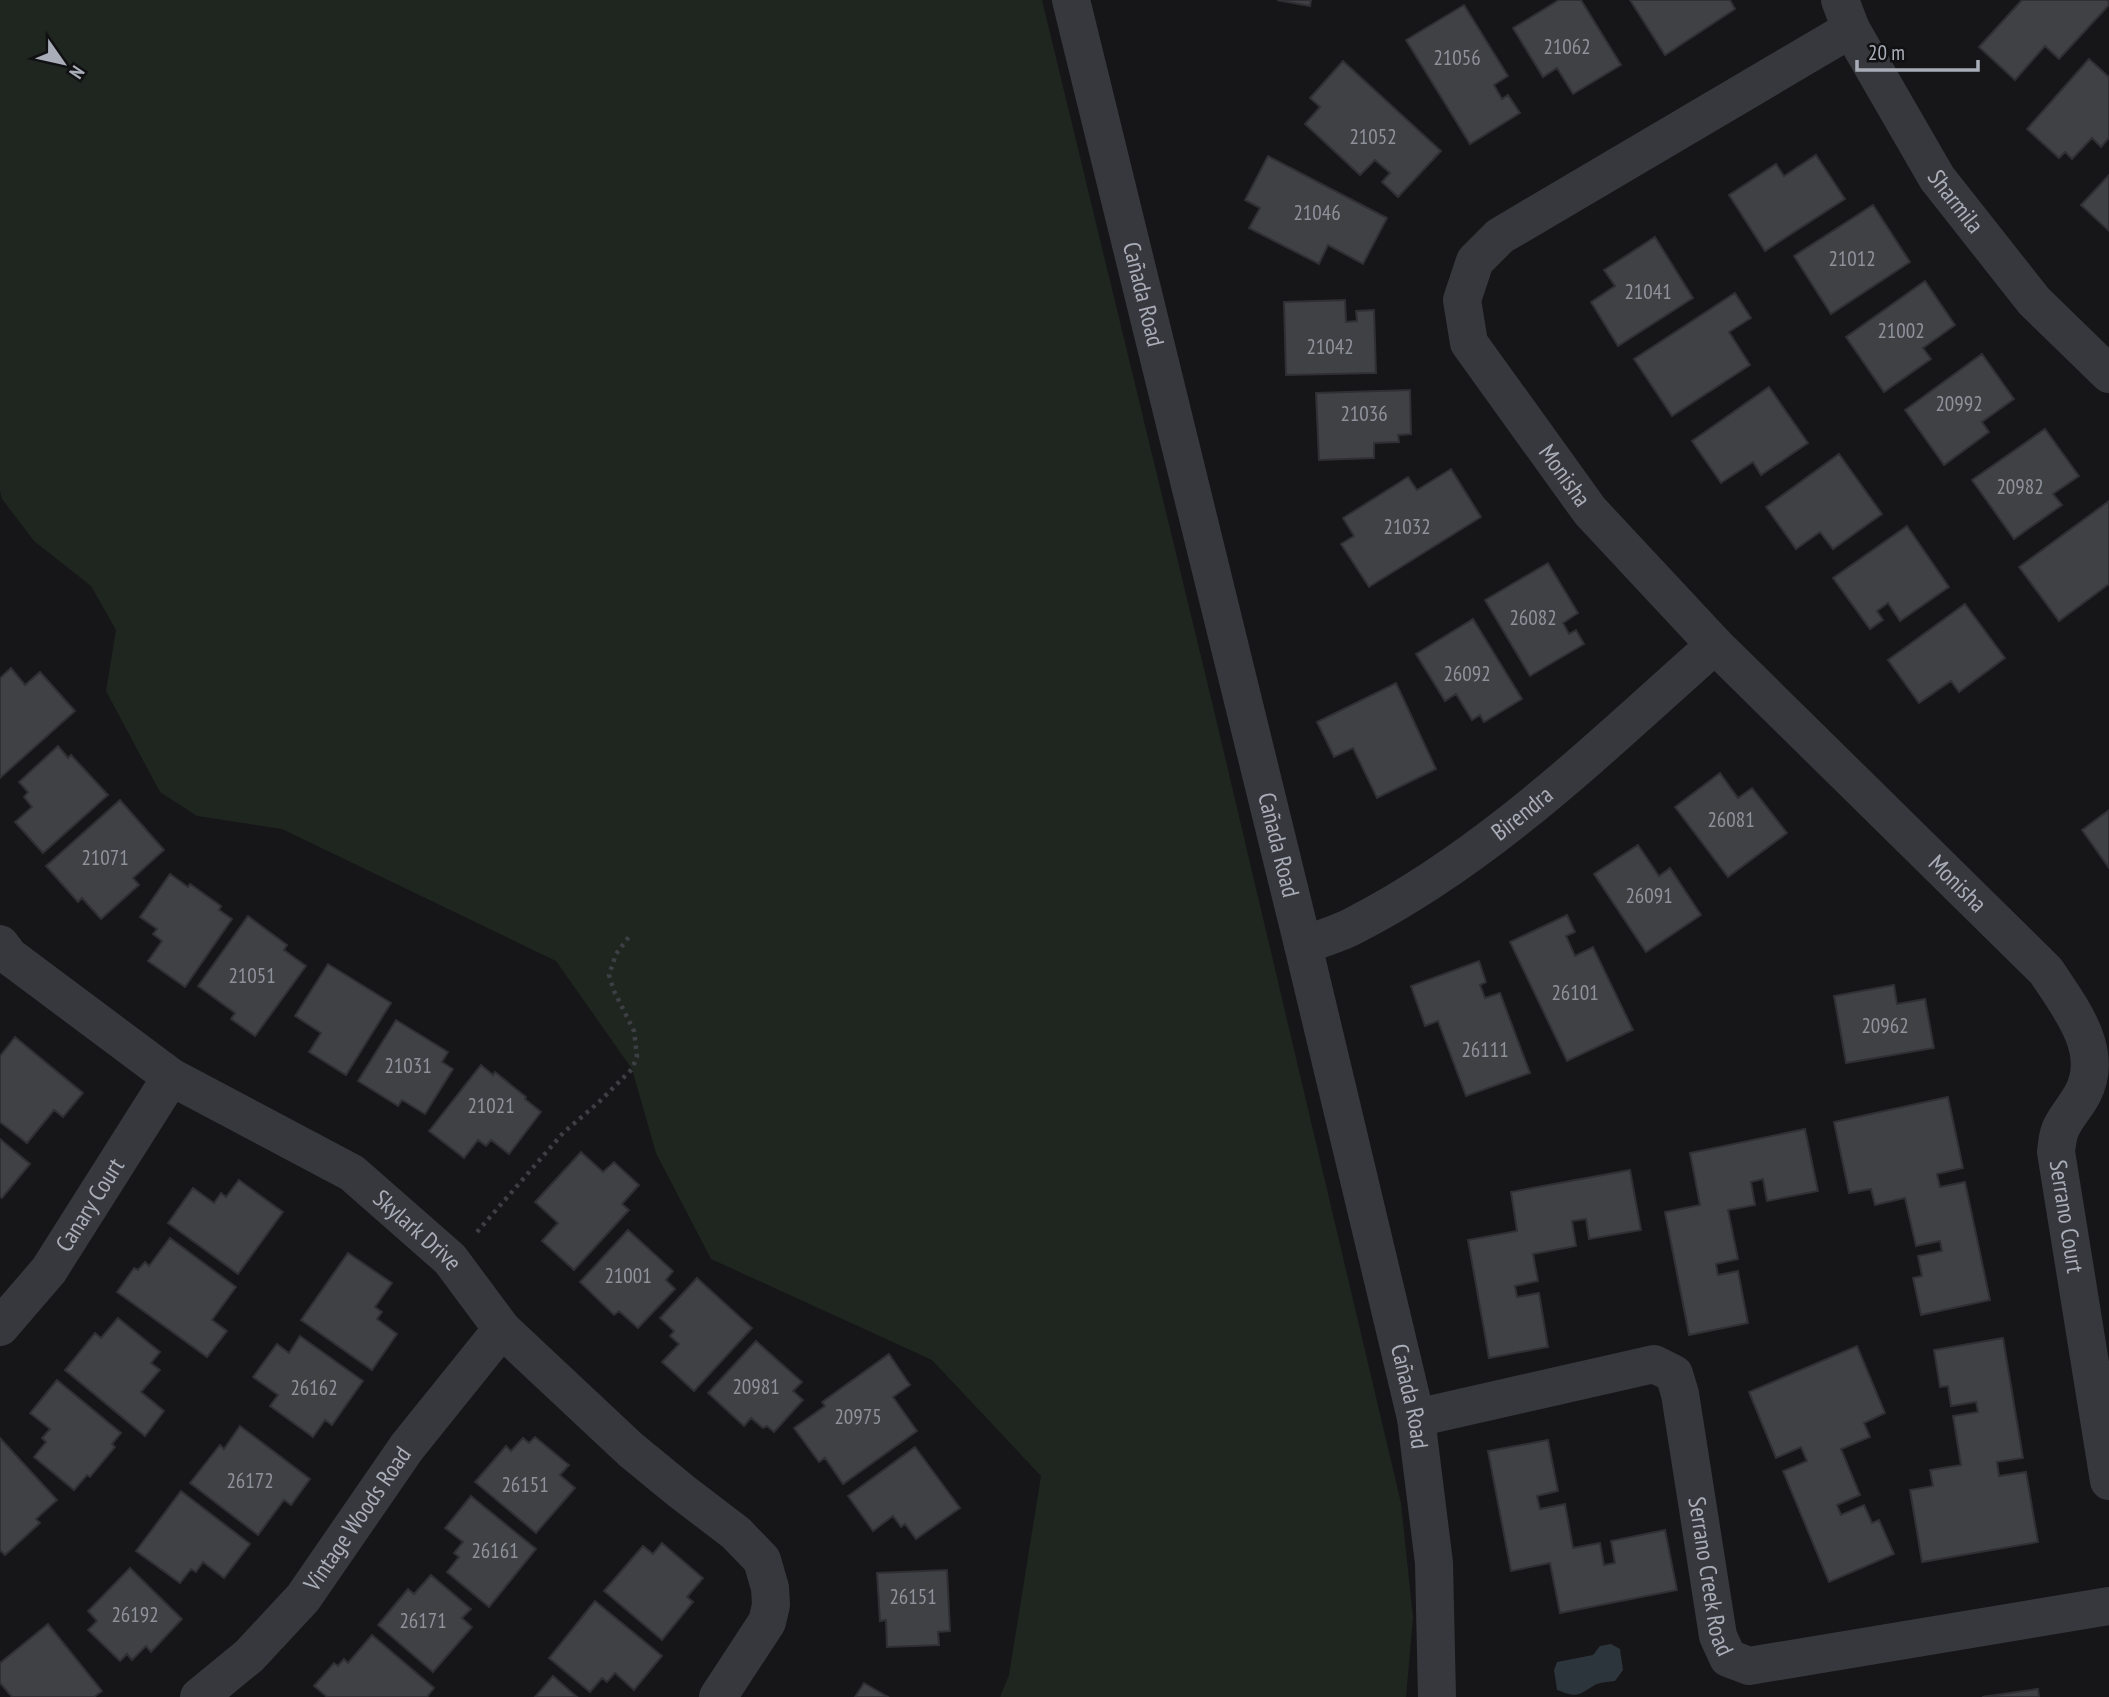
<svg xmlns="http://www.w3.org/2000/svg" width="2109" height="1697" font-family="'PT Sans Narrow',sans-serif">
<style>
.green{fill:#1e261f}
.water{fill:#2c353c}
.building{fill:#404145;stroke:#303034;stroke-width:2}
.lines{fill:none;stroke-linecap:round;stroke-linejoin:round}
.path{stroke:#3d3f44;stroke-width:4.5;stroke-dasharray:3.5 5;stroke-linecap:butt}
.minor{stroke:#37383d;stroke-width:38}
.labels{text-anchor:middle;stroke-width:6;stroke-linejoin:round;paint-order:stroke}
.number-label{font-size:21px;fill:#8e929b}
.street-label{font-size:24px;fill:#a8adb8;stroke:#111113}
</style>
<rect width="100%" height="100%" fill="#161618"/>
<path class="green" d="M0,0H1042L1212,702L1401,1503L1413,1618L1406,1697H1000L1009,1675L1041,1476L932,1360L711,1259L656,1153L632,1069L556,961L282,829L197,816L160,792L106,691L116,630L91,586L34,541L2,499L0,491Z"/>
<path class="water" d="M1611,1644L1620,1649L1623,1670L1615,1681C1608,1682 1598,1682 1593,1686C1576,1697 1576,1697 1557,1690L1554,1670L1557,1662L1593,1655L1600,1646Z"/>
<path class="building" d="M1277,0H1311L1310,6Z
M1559,0H1581L1621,65L1573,94L1557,68L1543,77L1513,28Z
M1630,0H1730L1735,9L1665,55Z
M2022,0H2108L2109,5L2059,59L2045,46L2015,80L1979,47Z
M1464,5L1508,76L1494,85L1502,99L1508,95L1520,113L1470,144L1406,40Z
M2089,59L2109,77V138L2101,147L2092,138L2072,159L2065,152L2059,158L2027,129Z
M1343,61L1441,151L1398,197L1382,182L1390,173L1375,160L1360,175L1305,124L1320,107L1310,98Z
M1816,155L1845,199L1765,251L1729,195L1776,164L1784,176Z
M1268,156L1387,218L1363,264L1328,245L1319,264L1249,228L1260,208L1245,200Z
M2109,175V231L2081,205Z
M1873,205L1910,262L1831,314L1794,256Z
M1655,237L1693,298L1618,346L1591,302L1615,286L1604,270Z
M1925,281L1955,325L1923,348L1931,359L1884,392L1846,337Z
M1735,293L1751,318L1729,332L1750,365L1672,416L1634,359Z
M1345,300L1346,322L1357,321L1356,311L1374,310L1376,373L1286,375L1284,302Z
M1982,354L2014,399L1982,422L1989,432L1944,465L1905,410Z
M1769,387L1808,443L1761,475L1753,462L1721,483L1692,441Z
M1410,390L1411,434L1398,435L1399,442L1374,443V458L1319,460L1316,393Z
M2045,429L2079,476L2053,494L2062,505L2014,539L1972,480Z
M1839,454L1882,514L1833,549L1820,532L1796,549L1766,507Z
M1451,469L1481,517L1369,587L1341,544L1354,536L1343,518L1408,477L1417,490Z
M2109,501V584L2059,621L2019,567Z
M1907,526L1949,587L1900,621L1888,603L1877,611L1883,620L1870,629L1833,578Z
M1548,563L1578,613L1563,623L1569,634L1576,630L1584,644L1530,676L1485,600Z
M1965,604L2005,658L1959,692L1951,681L1919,703L1888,660Z
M1473,619L1522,699L1484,722L1480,715L1472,720L1456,694L1445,701L1416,654Z
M11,668L25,685L40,672L75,711L0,778V678Z
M1396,683L1436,769L1377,798L1353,748L1334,757L1317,722Z
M58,746L68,758L71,755L108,795L43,853L15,822L32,807L24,797L28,792L19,782Z
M1720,773L1738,798L1752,788L1787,833L1728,877L1675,807Z
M120,800L164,850L133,878L139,885L101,919L82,898L78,902L46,866Z
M2109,810V868L2082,830Z
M1638,845L1659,876L1670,868L1701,915L1646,952L1594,874Z
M170,874L188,887L190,884L221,906L219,910L232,919L185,987L148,961L162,941L153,934L157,929L140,917Z
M1567,915L1575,932L1566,936L1575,956L1593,947L1633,1030L1567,1061L1510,942Z
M248,916L287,945L284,950L306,966L255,1036L231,1019L235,1013L198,986Z
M1479,961L1486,982L1480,985L1485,998L1500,993L1530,1073L1466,1096L1438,1021L1425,1026L1411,986Z
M328,964L391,1003L346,1075L309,1052L321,1033L295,1016Z
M1894,985L1897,1004L1925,999L1934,1048L1846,1063L1834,996Z
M396,1020L448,1052L442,1062L453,1069L425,1114L402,1100L398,1106L358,1081Z
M15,1037L83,1093L63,1117L54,1110L27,1143L0,1122V1056Z
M481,1065L493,1075L495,1072L526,1097L525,1099L541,1112L509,1154L491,1140L486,1146L478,1140L464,1158L429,1131Z
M1948,1097L1963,1168L1937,1174L1940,1187L1965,1182L1990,1300L1921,1315L1913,1278L1922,1276L1918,1256L1942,1251L1940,1241L1916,1246L1905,1198L1875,1205L1871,1189L1849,1193L1834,1122Z
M1805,1129L1818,1191L1767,1201L1763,1179L1751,1182L1755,1205L1728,1210L1738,1259L1716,1264L1718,1275L1738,1271L1748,1323L1689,1335L1665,1212L1700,1205L1690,1153Z
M0,1139L30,1164L2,1198L0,1197Z
M581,1152L603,1172L614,1162L639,1185L622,1204L629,1210L574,1270L542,1241L558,1223L535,1202Z
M1630,1170L1641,1230L1589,1239L1586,1219L1572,1221L1576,1246L1533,1254L1538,1281L1515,1286L1517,1297L1539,1293L1548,1347L1489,1358L1468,1240L1517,1231L1511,1192Z
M239,1180L283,1212L238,1274L168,1223L193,1188L214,1203L221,1193L226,1197Z
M628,1230L673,1271L666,1280L675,1289L638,1328L619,1311L614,1315L580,1282Z
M170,1238L236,1287L212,1320L227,1331L207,1357L117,1292L134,1268L138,1270L145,1262L149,1266Z
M348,1253L392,1283L375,1307L382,1312L377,1319L397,1334L372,1370L301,1320Z
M697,1278L752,1328L694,1391L662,1362L679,1344L670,1336L674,1331L660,1318Z
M118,1318L160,1352L151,1363L160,1370L141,1392L164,1411L145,1436L65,1370L95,1333L101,1338Z
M300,1336L363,1381L332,1425L325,1420L313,1437L270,1406L278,1395L253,1377L277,1344L289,1353Z
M2003,1338L2023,1458L1997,1462L1999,1476L2026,1472L2038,1542L1922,1562L1910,1490L1933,1486L1930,1470L1961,1465L1953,1416L1978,1412L1976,1402L1951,1406L1948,1386L1940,1387L1934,1350Z
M756,1341L802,1382L793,1391L803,1400L774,1432L767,1426L763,1428L751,1418L744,1426L708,1393Z
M1857,1346L1885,1413L1864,1423L1870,1437L1841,1449L1860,1495L1837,1505L1841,1515L1864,1505L1872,1523L1879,1520L1894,1554L1829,1582L1783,1471L1807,1461L1801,1447L1776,1458L1749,1392Z
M889,1354L910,1385L893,1397L917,1431L843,1484L825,1458L819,1462L794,1428L825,1406L822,1402Z
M57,1380L121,1433L112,1444L115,1447L90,1477L87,1475L74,1490L34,1457L46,1442L42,1438L50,1429L30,1413Z
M240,1426L310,1479L291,1505L284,1500L258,1535L190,1483L220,1445L224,1449Z
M535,1437L569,1465L560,1475L575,1488L536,1533L475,1482L506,1446L511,1451L523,1438L529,1443Z
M0,1438L57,1500L36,1519L40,1523L5,1555L0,1550Z
M1548,1440L1558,1491L1537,1496L1540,1509L1565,1504L1573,1548L1600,1543L1604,1565L1615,1563L1611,1541L1665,1530L1677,1590L1560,1613L1550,1563L1511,1571L1488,1451Z
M915,1447L960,1508L916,1539L905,1524L901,1527L893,1516L873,1531L848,1496Z
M181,1491L250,1544L224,1578L203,1562L196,1572L191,1569L180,1583L136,1551Z
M471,1496L536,1549L489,1607L447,1572L459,1557L454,1553L463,1542L445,1528Z
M662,1543L703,1578L687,1597L693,1602L662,1640L604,1591L643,1546L653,1554Z
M130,1568L182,1619L151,1652L146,1646L132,1660L127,1654L120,1661L88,1630L97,1621L88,1611Z
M947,1570L950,1631L938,1632L939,1645L887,1647L886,1620L880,1621L877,1573Z
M431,1575L471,1609L462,1618L472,1627L433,1672L378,1625L408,1589L414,1594Z
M595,1601L662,1656L634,1690L615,1673L607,1682L602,1678L590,1692L549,1658Z
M48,1624L102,1691L94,1697H12L0,1683V1663Z
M372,1635L434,1688L427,1697H327L314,1686L334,1663L338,1666L344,1659L348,1663Z
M553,1676L577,1697H535Z
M864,1683L888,1697H855Z
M2038,1689L2039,1697H1982Z"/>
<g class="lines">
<path class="path" d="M477,1232L563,1133L599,1102L632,1069L637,1057L634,1031L614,991L609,975L616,954L631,934"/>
<g class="minor">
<path id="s1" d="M1071,0L1303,945L1416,1418L1434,1563L1437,1697"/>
<path id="s2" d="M1840,0L1851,29L1937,178L2034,301L2109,374"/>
<path id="s3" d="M1851,29L1500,236L1475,261L1462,300L1469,343L1590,511L1715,645L2046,971C2069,1006 2105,1050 2083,1093C2077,1105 2068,1114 2062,1126C2058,1133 2057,1143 2056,1152L2109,1481"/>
<path id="s4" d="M0,944L9,956L171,1077L352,1173L450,1259L502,1329L631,1450L681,1491L736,1533L762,1560L770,1588L771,1605L767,1622L718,1697"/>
<path id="s5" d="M1303,945C1320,939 1338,934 1353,926C1490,856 1601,746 1715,645"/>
<path id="s6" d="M0,1327L49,1270L171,1077"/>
<path id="s7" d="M1416,1418L1654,1364L1674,1374L1680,1394L1718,1636L1728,1658L1749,1666L2109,1606"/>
<path id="s8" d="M199,1697L249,1656L303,1598L407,1447L502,1329"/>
</g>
</g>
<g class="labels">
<g class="number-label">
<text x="1567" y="54">21062</text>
<text x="1457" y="65">21056</text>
<text x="1373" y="144">21052</text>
<text x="1317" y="220">21046</text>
<text x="1852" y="266">21012</text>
<text x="1648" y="299">21041</text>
<text x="1901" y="338">21002</text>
<text x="1330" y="354">21042</text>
<text x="1959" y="411">20992</text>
<text x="1364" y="421">21036</text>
<text x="2020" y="494">20982</text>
<text x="1407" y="534">21032</text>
<text x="1533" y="625">26082</text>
<text x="1467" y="681">26092</text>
<text x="1731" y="827">26081</text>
<text x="105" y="865">21071</text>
<text x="1649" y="903">26091</text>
<text x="252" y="983">21051</text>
<text x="1575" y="1000">26101</text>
<text x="1885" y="1033">20962</text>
<text x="1485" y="1057">26111</text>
<text x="408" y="1073">21031</text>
<text x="491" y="1113">21021</text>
<text x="628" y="1283">21001</text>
<text x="756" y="1394">20981</text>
<text x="314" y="1395">26162</text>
<text x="858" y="1424">20975</text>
<text x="250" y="1488">26172</text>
<text x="525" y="1492">26151</text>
<text x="495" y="1558">26161</text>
<text x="913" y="1604">26151</text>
<text x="135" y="1622">26192</text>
<text x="423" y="1628">26171</text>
</g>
<g class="street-label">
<text dy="8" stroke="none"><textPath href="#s2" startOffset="233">Sharmila</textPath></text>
<text dy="8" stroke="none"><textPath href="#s1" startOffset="303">Cañada Road</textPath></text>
<text dy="8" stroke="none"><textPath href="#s3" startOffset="691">Monisha</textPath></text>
<text dy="8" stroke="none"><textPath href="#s5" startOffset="257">Birendra</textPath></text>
<text dy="8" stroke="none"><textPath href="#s1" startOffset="870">Cañada Road</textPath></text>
<text dy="8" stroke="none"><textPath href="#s3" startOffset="1258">Monisha</textPath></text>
<text dy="8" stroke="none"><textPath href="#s6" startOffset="152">Canary Court</textPath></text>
<text dy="8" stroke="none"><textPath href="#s3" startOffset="1648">Serrano Court</textPath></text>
<text dy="8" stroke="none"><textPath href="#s4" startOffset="509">Skylark Drive</textPath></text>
<text dy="8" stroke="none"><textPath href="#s1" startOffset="1437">Cañada Road</textPath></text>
<text dy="8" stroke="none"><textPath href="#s8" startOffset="240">Vintage Woods Road</textPath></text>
<text dy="8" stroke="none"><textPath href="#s7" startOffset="472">Serrano Creek Road</textPath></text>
</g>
</g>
<g transform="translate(63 63) rotate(124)" stroke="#111113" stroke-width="5" paint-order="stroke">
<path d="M0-5L12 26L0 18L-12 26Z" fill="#a8adb8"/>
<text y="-10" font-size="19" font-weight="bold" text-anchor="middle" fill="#a8adb8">N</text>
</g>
<path d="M1857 60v10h121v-10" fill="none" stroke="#a8adb8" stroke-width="3.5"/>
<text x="1868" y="60" font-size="21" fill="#a8adb8" stroke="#111113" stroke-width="5" paint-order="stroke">20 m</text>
</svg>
